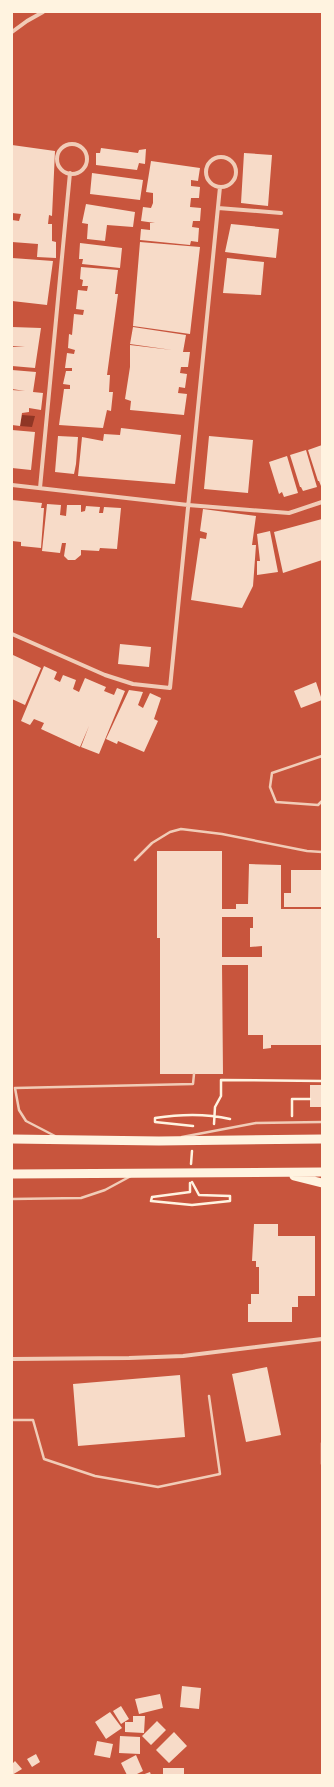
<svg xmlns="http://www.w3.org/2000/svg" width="334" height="1787" font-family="Figtree,sans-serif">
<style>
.water{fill:#8f3625}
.building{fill:#f7dbc8;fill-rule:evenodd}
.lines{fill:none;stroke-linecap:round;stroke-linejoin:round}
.path{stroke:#fff3e0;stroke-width:2.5}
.service{stroke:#f1ccb7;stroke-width:2.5}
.minor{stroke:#f1ccb7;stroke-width:4}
.primary{stroke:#fff3e0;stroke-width:9}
</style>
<rect width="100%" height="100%" fill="#c8553d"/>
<path class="water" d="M22,415L35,416L32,427L20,426Z"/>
<path class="building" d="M12,145L55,151L52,216L49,215L48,224H52V241L56,242V258L37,257L38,244L12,242V220L19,221L21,214L12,213Z
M101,148L138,153L139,150L146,149L145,164L139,163L137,170L96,165V153H100Z
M244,153L272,155L268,206L241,203Z
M151,161L200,168L198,181L191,180V186L200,187L199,198H191L190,207L201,208L200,221H193L192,227L199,228L198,242L191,241L190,245L140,240L141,229L150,230V223H155L141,221L143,207L151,208L153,203V193L146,192Z
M92,173L143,180L140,200L90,194Z
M86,204L135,212L133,227L107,225L105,241L87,239L88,224L82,223Z
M231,224L279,229L276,258L225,252Z
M140,242L200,247L190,334L133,326Z
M80,243L122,248L120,268L82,264L83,259H79Z
M12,258L53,261L47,305L12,301Z
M227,258L264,262L261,295L223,293Z
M81,267L118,270L115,294H118L107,375H110L109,392H113L111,411L107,410L103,428L59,425L64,389H70V385L63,384L66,371H72V368H65L67,353L74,354L75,350L68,348L69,334L72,335L74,314L83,315L84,310L76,309L78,290L87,291L88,286H82L83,280L80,279Z
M12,327L41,328L35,368L12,366V347H25L12,346Z
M133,327L186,335L183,352H190L188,367H181L180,373L187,374L185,388L179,387L178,393L187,394L184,415L130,410L131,401L125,399L130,367V345L172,350L130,344Z
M12,370L36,372L33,392L43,393L41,410L29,408V412L22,413L20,426L12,425V390L25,391L12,389Z
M121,428L181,435L175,484L78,476L82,437L103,441L104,434L120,435Z
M12,430L35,432L31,470L12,468Z
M58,436L78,437L76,464L74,474L55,472Z
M209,436L253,440L248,493L204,489Z
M322,445V485L321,486L319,481H318L308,450Z
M306,450L317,487L303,491L301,487H300L290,455Z
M287,456L298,493L284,497L282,492L279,494L269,462Z
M12,500L42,503L41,508H44L41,548L21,546V542L12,541Z
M47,504L61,505L60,515L66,516L67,505H81V512L85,511L86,506L100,507L99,513H103L104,507L121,508L117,549L100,548L99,551L81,550V555L75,560H68L64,556L66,543H62L60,553L42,551Z
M203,509L256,516L252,545H256L253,586L242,608L191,600L200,538L206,539L207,533L200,531Z
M322,519V560L283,573L274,532Z
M270,531L278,572L257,575V561H260L257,534Z
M120,644L151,647L149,667L118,664Z
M13,655L41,668L25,705L12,699Z
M44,666L57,672L54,679L60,682L63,675L76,680L73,689L79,692L85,678L106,687L104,691L114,695L117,688L125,691L99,754L81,747L89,726L80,747L41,729L44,723L34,719L30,725L21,721Z
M316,682L322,700L301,708L294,691Z
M129,690L143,692L138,705L143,708L150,693L161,698L154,719L158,721L144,752L118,741L117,744L106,739Z
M157,851H222V909H236V904H248L249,864L281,865V909H322V1045H271V1048L263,1049V1035H248V965H222L223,1074H160V938H157ZM222,917H253V928H250V947L262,946V957H222Z
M291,870H322V907H284V893H291Z
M310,1085H322V1107H310Z
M254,1224H278V1236H315V1296H298V1307H292V1322H248V1304H251V1294H259V1267H256V1261H252Z
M267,1367L281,1435L246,1442L232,1374Z
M180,1375L185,1437L78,1446L73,1384Z
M182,1686L201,1688L199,1709L180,1707Z
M160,1694L163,1708L139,1714L135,1699Z
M121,1706L129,1719L121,1724L113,1711Z
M110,1712L122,1728L106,1739L95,1722Z
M133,1716H145L144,1733L125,1732V1722H133Z
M157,1721L166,1730L151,1745L142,1736Z
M174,1732L187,1746L169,1763L156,1750Z
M120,1736L140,1737V1754L119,1753Z
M97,1741L113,1744L110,1758L94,1755Z
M36,1754L40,1762L32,1767L27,1759Z
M136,1755L143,1771L135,1775H127L121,1763Z
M15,1761L22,1769L12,1775V1764Z
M163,1768H184V1775H163Z
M150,1772L151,1775H142Z"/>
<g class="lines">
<path class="path" d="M292,1116V1099H310
M214,1124L215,1107L221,1096V1080L322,1081
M193,1126L155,1122V1118C181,1114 204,1113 230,1119
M191,1164L192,1151
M190,1183V1192L152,1197L151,1201L192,1205L230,1201V1196L199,1195L192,1182"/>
<path class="service" d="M322,756L272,773L270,787L276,802L318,805L322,801
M135,860L152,843L170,832L181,829L222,834L307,851L322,852
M15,1088L193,1084L194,1074
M15,1088L19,1110L26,1121L55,1136
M182,1137L256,1123L322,1122
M12,1199L81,1198L105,1190L131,1176
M12,1420H33L44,1459L95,1476L158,1487L220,1474L209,1396
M322,1443V1464"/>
<path class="minor" d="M12,32L27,21L43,12
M57 159a15 15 0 1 1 30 0a15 15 0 1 1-30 0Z
M206 172a15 15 0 1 1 30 0a15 15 0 1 1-30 0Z
M218,208L281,213
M12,485L188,505L289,513L322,502
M40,488L70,173
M12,634L105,675L133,684L170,688L220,187
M12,1359L129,1358L183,1356L322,1339"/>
<path class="primary" d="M12,1139L159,1141L322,1139
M12,1174L322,1172
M294,1176L322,1183"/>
</g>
<rect width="334" height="1787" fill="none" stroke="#fff3e0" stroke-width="26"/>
</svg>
